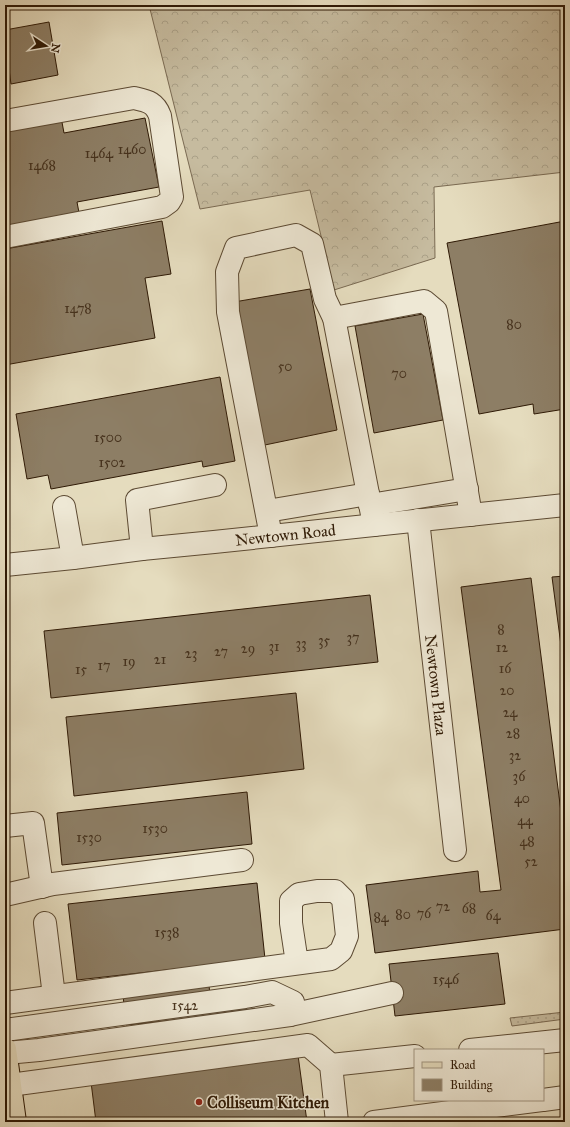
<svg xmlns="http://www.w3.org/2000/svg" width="570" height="1127" font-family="'IM FELL Great Primer',serif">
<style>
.grass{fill:url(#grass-dots);stroke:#7a6a52}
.forest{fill:url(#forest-crowns);stroke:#7a6a52}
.building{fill:#8d7e65;stroke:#2e1905}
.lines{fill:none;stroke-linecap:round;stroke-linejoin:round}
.minor-casing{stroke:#5c4a33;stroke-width:24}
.major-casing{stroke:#2e1905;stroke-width:24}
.minor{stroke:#eee8d5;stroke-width:22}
.major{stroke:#e5dcbe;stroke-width:22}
.poi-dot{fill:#8f2418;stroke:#eee8d5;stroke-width:1.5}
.labels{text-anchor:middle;stroke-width:3;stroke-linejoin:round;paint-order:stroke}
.number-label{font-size:14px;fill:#46321d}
.street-label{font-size:16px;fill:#2e1905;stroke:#eee8d5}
.poi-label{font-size:16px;font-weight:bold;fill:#2e1905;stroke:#eee8d5;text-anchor:start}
</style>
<defs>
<pattern id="grass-dots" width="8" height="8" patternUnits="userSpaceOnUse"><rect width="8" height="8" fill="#c6bb9f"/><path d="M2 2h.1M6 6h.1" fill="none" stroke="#aaa087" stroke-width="1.8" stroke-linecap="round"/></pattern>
<pattern id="forest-crowns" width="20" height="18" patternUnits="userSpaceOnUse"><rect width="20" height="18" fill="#c6bb9f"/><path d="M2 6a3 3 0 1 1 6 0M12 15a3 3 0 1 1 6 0" fill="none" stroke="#aaa087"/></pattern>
</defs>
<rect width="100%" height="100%" fill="#e5dcbe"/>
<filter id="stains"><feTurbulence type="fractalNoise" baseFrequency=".005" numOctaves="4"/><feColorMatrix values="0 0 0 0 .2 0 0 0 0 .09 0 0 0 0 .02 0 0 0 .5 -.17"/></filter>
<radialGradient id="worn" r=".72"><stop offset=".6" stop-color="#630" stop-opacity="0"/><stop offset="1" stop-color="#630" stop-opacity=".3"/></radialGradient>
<path class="grass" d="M565,1012V1019L512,1026L510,1018Z"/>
<path class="forest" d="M149,5H565V172L434,187L435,258L334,290L310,190L200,209Z"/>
<path class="building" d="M49,22L58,75L11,84L9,69H5V30Z
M61,117L64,133L145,118L159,187L77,202L80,218L5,233V127Z
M162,221L171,274L145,278L155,338L5,365V249Z
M565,221V409L534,414L533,404L479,414L447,243Z
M310,289L337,430L260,446L234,302Z
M423,314L443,420L374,433L355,326Z
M220,377L235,461L203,467L202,461L51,489L48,475L27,479L16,414Z
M565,576V676L552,577Z
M531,578L565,843V929L375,953L366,885L478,871L480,892L501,890L461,587Z
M370,595L378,662L51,698L44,631Z
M296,693L304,769L74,796L66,717Z
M247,792L252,844L62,865L57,813Z
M257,883L265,959L77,980L68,904Z
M498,953L505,1004L395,1016L389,964Z
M209,985L210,996L244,992L247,1013L126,1025L123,995Z
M298,1055L307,1122H96L91,1082Z"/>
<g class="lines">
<g class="minor-casing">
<g id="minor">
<path d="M5,121L134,98C147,101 155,102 160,116L172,197L169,202L162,207L5,237"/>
<path d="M334,318L424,301L436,311L471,515"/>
<path d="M370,505L467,489"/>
<path d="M64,507L73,558"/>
<path d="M267,511L368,494"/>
<path id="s1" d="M418,520L455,850"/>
<path d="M271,536L228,312L227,272L236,248L296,235L312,244L325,299L334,318L374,525"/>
<path d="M142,549L137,500L215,485"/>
<path id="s2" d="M5,565L73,558L142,549L214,542L565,505"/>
<path d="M5,826L33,823L42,887"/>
<path d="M5,895L53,884L242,860"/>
<path d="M45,923L54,996"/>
<path d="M5,1003L331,959L341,951L347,936L343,899L335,891H317L299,894L291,901V923L297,963"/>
<path d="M5,1030L245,997L272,992L293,1002L290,1015"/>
<path d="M470,1050L565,1040"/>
<path d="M6,1053L39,1050L290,1015L392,993"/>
<path d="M331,1065L415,1056"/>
<path d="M10,1085L308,1045L331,1065L337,1122"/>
<path d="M543,1100L565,1097"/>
<path d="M374,1122L542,1100"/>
</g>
</g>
<g class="major-casing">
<path id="major" d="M5,1049L15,1122"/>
</g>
<use href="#minor" class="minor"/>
<use href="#major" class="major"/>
</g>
<circle class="poi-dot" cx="199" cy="1102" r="4"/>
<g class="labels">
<g class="number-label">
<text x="132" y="154">1460</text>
<text x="99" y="158">1464</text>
<text x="42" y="170">1468</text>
<text x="78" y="313">1478</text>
<text x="514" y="329">80</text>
<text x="285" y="371">50</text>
<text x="399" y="378">70</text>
<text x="108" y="442">1500</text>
<text x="112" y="467">1502</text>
<text x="501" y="634">8</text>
<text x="353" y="642">37</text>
<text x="324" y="645">35</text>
<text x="301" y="648">33</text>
<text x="274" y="651">31</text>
<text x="502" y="652">12</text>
<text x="248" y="653">29</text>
<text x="221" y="656">27</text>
<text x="191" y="658">23</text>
<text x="160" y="664">21</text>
<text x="129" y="666">19</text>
<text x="104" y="670">17</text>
<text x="505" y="673">16</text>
<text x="81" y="674">15</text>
<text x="507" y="695">20</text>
<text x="510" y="717">24</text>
<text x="513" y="738">28</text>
<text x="515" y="760">32</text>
<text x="519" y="781">36</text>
<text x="522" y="803">40</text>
<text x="525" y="825">44</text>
<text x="155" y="833">1530</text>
<text x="89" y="842">1530</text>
<text x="527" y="846">48</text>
<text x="531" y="866">52</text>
<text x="443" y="911">72</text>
<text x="469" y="913">68</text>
<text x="424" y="918">76</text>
<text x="403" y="919">80</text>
<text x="493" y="920">64</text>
<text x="381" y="922">84</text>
<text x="167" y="937">1538</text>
<text x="446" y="984">1546</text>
<text x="185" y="1010">1542</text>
</g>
<g class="street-label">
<text dy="6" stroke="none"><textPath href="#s2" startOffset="282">Newtown Road</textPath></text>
<text dy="6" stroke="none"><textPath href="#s1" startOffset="166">Newtown Plaza</textPath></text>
</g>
<g class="poi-label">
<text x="207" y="1108">Colliseum Kitchen</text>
</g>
</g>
<rect width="570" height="1127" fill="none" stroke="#e5dcbe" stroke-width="20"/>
<rect x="6" y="6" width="558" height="1115" fill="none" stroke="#2e1905" stroke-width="2"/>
<rect x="10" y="10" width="550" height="1107" fill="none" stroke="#2e1905"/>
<rect x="414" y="1049" width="130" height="52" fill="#eee8d5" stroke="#a19582"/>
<rect x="422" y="1062" width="20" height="6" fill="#e5dcbe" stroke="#a19582"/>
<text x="450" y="1069" font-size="12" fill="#2e1905">Road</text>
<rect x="422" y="1079" width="20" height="12" fill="#8d7e65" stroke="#a19582"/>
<text x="450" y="1089" font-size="12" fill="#2e1905">Building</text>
<g transform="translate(46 46) rotate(102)" stroke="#eee8d5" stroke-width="3" paint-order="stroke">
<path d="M0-3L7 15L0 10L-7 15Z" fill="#2e1905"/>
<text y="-6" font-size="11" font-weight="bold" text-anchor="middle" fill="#2e1905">N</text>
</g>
<rect width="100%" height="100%" filter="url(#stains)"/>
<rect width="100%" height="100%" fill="url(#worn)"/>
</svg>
